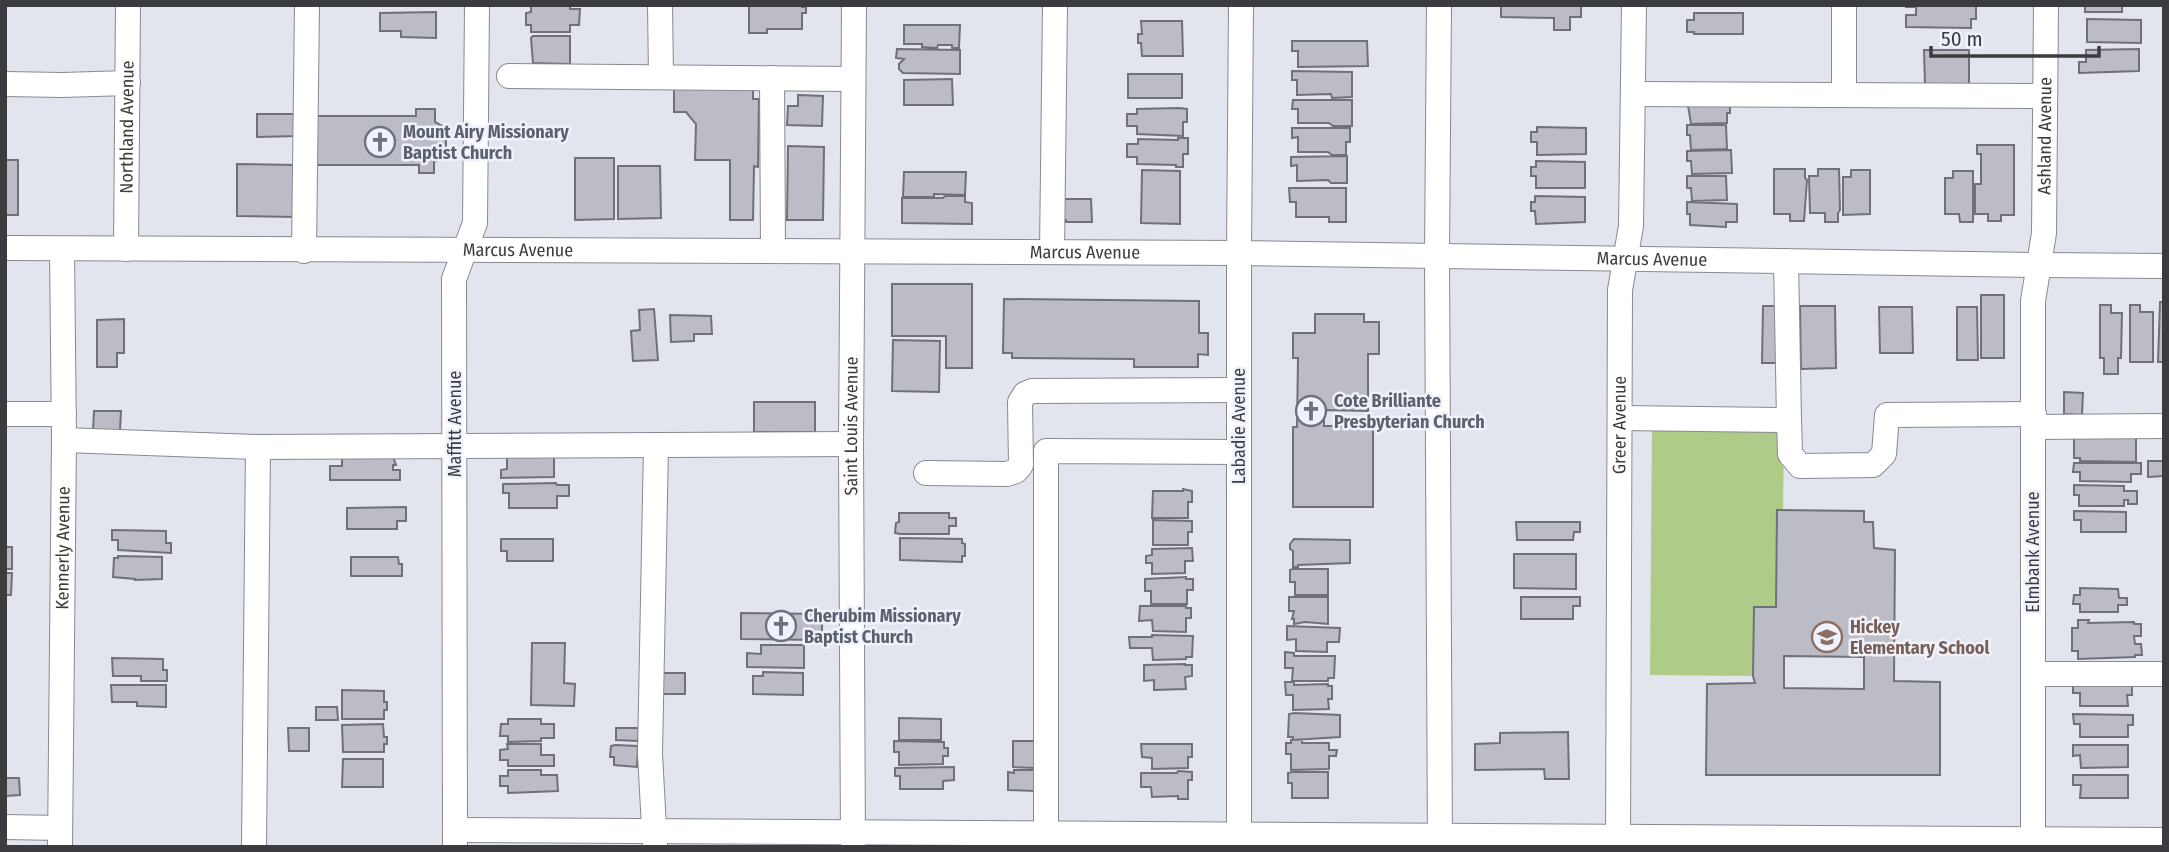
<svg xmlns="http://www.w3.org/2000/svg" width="2169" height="852" font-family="'Fira Sans Condensed',sans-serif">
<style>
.green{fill:#aecb87}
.building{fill:#bcbcc6;stroke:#707079;stroke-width:2;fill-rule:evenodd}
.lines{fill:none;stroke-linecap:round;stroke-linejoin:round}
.minor-casing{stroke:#888a92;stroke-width:26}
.minor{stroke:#fff;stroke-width:24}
.labels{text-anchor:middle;stroke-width:5;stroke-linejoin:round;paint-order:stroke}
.street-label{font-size:18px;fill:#3b3c40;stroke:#eff2fb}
.worship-label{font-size:18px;font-weight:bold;fill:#5b616d;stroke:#eff2fb;text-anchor:start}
.education-label{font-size:18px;font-weight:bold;fill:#785e54;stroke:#eff2fb;text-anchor:start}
</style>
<rect width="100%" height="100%" fill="#e2e5ee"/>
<path class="green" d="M1652,426L1771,427L1784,436L1783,510L1777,511L1776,607H1754L1753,676L1650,675Z"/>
<path class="building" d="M531,5H570V9H580L579,25H570V32H531V25H526V13L531,12Z
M749,5H802V7H806V13H802V29H767V33H749Z
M1501,5H1581V17H1570V30H1554V18L1501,17Z
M1906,5H1976V19H1971V28L1906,27V15H1916V7H1906Z
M2085,5H2122V12H2085Z
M436,12V38L401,37V31H380V13Z
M1694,13H1743V34H1694V32H1687V20H1694Z
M2087,19L2141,20V43L2087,42Z
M1141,21H1182L1183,56H1142L1141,43H1138V34H1142Z
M904,25H960L959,48H952V45H938L937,48L922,47V44H904Z
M533,36H570V64L533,63L531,38Z
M1292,41H1367L1368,66L1298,67V51H1292Z
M897,49L960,50V74L903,73L899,69V64L904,59L896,58Z
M2139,49V71L2079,73V62H2086V50Z
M1924,50H1969V85H1925Z
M1292,71L1352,72V97L1332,98L1331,94L1297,95V80H1292Z
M1128,74H1182V98H1128Z
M952,79L953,105H904V80Z
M753,82V99H759L758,167L754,166L753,220H730V160H695L696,124L686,112H674V85Z
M798,95L823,96L822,126L787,125L788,106H798Z
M1687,99L1730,101V113H1727V123L1691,124Z
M1293,100H1352V126H1333L1329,123H1298V109H1292Z
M1179,108L1187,109V122H1183V136L1137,134V126H1127V114H1137V109Z
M416,109H435V122L446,128V156L434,162V173H419V165H314V116H416Z
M257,114H297L298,136L257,137Z
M1687,125H1726L1727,149L1691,150L1690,135H1687Z
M1537,127L1586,128V154L1537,155V142H1531V132H1537Z
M1292,128H1350V142H1346V155H1332L1328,152H1298V137L1292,138Z
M1178,138H1188V154H1183V167H1176V165L1137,164V157H1127V144H1138V139L1178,140Z
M1977,145H2014V215H2001V221H1988V214H1975V184H1981V154H1977Z
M788,146L824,147L823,220H787Z
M1731,150L1732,173L1692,174L1691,161H1687V151Z
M1347,156V183H1331L1328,180L1297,181V165L1291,166V157Z
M575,158H614V219L575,220Z
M5,160H18V215H5Z
M1536,161L1585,162V188H1536V176H1531V167H1536Z
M237,164L297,165L296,217L237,216Z
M618,166H660L661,218L618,219Z
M1774,169H1805V178L1807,180L1804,221H1790V214H1774Z
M1818,169H1839L1840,210L1838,213V222H1825V213H1810L1809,176H1818Z
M1142,170L1180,171V224L1141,223Z
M1851,170H1870V214L1843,215V177H1851Z
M1953,171H1973V222H1960L1959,214H1945V178H1953Z
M904,172H966L965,195L934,194V197H903Z
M1687,176H1726L1727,200L1692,201L1691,188H1687Z
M1289,188H1346V222H1329V217H1296V202H1290Z
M945,196H965V202L972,203V224L902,223V198H943Z
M1535,196L1585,197V222L1536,224L1535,211H1531V202H1535Z
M1066,199H1091L1092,222H1066V220H1062V201Z
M1687,202L1737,204V222H1726V227L1690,225V214H1687Z
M892,284H972V368H946V336H892Z
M1981,295H2004V358H1981Z
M1004,299L1199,301V333H1208V355L1198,354V367H1134V359L1012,358V353H1003Z
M2160,302H2164V362H2158Z
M2100,305H2111V313H2122L2121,358H2118V374H2104V358H2100Z
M2130,305H2140V312H2153V362H2130Z
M1763,306H1784L1783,363H1762Z
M1800,306H1835L1836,368L1801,369Z
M1879,307H1912L1913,353H1880Z
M1957,307H1977L1978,360H1957Z
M654,309L658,360L633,361L631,331L640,330L639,310Z
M1315,314H1364V322H1379V354H1368V411L1324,410V426H1373V507H1293V427H1297L1298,358H1293V333H1315Z
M670,315L711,316L712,334H694V341L671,342Z
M124,319V353H117V367H97V320Z
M893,340L940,341L939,392L892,391Z
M2064,392L2083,393L2082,415L2064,414Z
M754,402H815V432H754Z
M94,411H121L120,430H93Z
M2074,435H2136V462L2080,461V458H2074Z
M342,456L393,457L396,465H393V470H400V480H330V466H342Z
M507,457H554V477L501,478V470L507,469Z
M2148,461H2164V476L2148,477Z
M2074,463H2141V474H2131V482L2080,481V472H2073Z
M556,483L557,485H569V496H557V508H509V493H503V484Z
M2074,485L2124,486V491H2137V504H2128V500H2124V506H2079V495H2074Z
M1183,489L1192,491V502H1188V518H1152L1153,491H1183Z
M406,507V521H397V529H347V508Z
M1777,510L1864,511V522H1873L1874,548L1895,550L1894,681L1940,682V775H1706L1707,684L1755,683L1753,676L1754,607H1776ZM1784,656L1864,657V689L1784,688Z
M2074,511L2126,512V532H2081V520H2074Z
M899,513H949V518H956V526H949V534H900L895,533L896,523L899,522Z
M1153,520L1192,521V532H1188V545H1153Z
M1516,522H1580V532H1574L1573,540H1517Z
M112,530L166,531V543H171V553L118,550V540H112Z
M900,538L962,539V543L965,544V556H962V562L900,560Z
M501,539H553V561H507V551H501Z
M1294,539L1350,540V563L1298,565V567H1293V551L1290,549V544Z
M5,547H12V569H5Z
M1192,548L1193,561H1185V573L1152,574V563H1146V556L1152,555V549Z
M1514,554H1576V589L1514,588Z
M118,556L162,557V579L135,580V579L113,577L114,558H118Z
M351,557H398L399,564H402V576H351Z
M1293,569H1328V595H1295V582H1290V570Z
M5,573H12L11,595H5Z
M1186,577V579H1193V590H1187V604H1151V591H1145V579Z
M2080,588L2118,589L2119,598H2127V605H2118V612H2080V604H2073L2074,595H2080Z
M1289,597H1328V624L1305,622L1294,624V619H1292L1294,611H1289Z
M1521,597H1580V606H1573V619H1521Z
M1140,606H1186V608H1191V618H1186V632L1153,631L1152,620L1139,621Z
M741,613L822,614V640L741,639Z
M2078,620H2089L2088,623L2134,622V624H2141V636H2134L2135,644H2141L2142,655H2135V657L2078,659V651H2072V628H2078Z
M1287,626L1340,628L1339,642H1327V652L1296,651V639L1287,640Z
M1152,635L1193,636L1192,657H1186V659L1153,660L1152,648H1130L1129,637H1152Z
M532,643H565L564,683L575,684L574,706L531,705Z
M761,645H804V668L747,667V653L761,654Z
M1285,652L1294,653V656H1335L1334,678H1328V681H1292L1293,668H1285Z
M112,658L163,659V670H167V681H141V676H113Z
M1185,664V665H1192V676L1185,677L1186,689L1154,690V680L1144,681V665Z
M763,672L803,673V695L753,694V676H763Z
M662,673H685V694H662Z
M1285,682H1294V685L1328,684V686H1332V699H1328L1329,709L1293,710V695H1286Z
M2073,684L2132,685V695H2127L2128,706H2080V693H2073Z
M111,685H166V707L137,706V702H112Z
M342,690L384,691V702H387V710H384V719H342Z
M316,707H337L338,720H316Z
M1294,713L1340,715V737L1293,740V737H1288L1289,714Z
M2073,714L2133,715V725H2128V737H2080V724H2074Z
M899,718L941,719V740H899Z
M508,719H541V724H554V738H541V741L508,742V736H500L501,724H508Z
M383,724L384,737H387V744H384V752H343L342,725Z
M288,728H309V751H289Z
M616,728H639L638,741L616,740Z
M1568,732L1569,779H1545L1544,769L1475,770V744L1500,743V733Z
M1291,740H1302V743H1329V750H1337L1336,756H1329V769L1291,770V754H1286V743H1291Z
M894,741L944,742V748H948V756H943V764L899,765V752H894Z
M1013,741H1036V768L1013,767Z
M507,744H541V755H554V766H508V760H500V750L508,749Z
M1141,744H1192V757H1188V768L1152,769V758L1142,757Z
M615,745L638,746L637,767L614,765V757H610L611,746Z
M2073,745H2128V767L2081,768L2080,755L2073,756Z
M343,759H383V787H342Z
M954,767V780L943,781V789H900V776H895V768Z
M508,770H541V775H557L558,791L508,793V786H500V776H508Z
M1014,770H1036L1035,791L1008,790V772L1014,773Z
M1178,771L1192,772V780H1188V799H1178V796L1152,797L1151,787H1141V773H1177Z
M1293,772H1328V798H1292V783H1288V773Z
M2073,775H2128V798H2080L2081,785H2073Z
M5,778H19L20,795L5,796Z"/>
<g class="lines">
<g class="minor-casing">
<g id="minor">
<path d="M660,5L661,76"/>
<path d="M1439,5L1437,255L1440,847"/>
<path d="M509,76L853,79"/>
<path d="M772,78L773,251"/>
<path d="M5,84L62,85L128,83"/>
<path d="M1633,94L2045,96"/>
<path d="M1844,94V5"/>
<path id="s1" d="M5,248L1239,253L2040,265L2164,266"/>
<path id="s2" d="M126,249L128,5"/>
<path d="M304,251L307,5"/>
<path d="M1052,252L1055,5"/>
<path d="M1786,261L1789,420"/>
<path d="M5,414H64"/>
<path d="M1620,418L1789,420L1790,454L1800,466L1873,465L1884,454L1887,415L2034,414"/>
<path d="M2033,427L2164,426"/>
<path d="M64,440L258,447L851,444"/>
<path d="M926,473L1007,474L1016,471L1021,465L1020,402L1025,394L1032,391L1239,390"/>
<path d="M2034,674H2164"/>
<path d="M5,827L60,828"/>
<path d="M456,830L2164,840"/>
<path id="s3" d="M2033,839V301L2044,233L2046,5"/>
<path d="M455,846L454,279L475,223L477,5"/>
<path d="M655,846L650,754L656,445"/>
<path id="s4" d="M853,846L851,444L854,5"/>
<path id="s5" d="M60,847L64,440L62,249"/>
<path d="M254,847L258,447"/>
<path d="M1046,847V451L1239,452"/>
<path d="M1239,847V253L1241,5"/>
<path id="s6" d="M1618,847L1620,290L1631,226L1634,5"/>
</g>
</g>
<use href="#minor" class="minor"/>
</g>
<defs>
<g id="church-ring" transform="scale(1.575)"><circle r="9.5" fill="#eff2fb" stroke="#6b7280" stroke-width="1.5"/><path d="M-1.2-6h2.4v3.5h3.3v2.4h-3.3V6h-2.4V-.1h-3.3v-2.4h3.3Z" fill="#6b7280"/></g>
<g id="school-ring" transform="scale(1.575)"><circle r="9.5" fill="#eff2fb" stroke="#8d6e63" stroke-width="1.5"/><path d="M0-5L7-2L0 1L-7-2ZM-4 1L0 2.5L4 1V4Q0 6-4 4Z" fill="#8d6e63"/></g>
</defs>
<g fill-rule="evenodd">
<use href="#church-ring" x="380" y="142"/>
<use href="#church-ring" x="1311" y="411"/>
<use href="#church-ring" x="781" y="626"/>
<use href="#school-ring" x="1827" y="637"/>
</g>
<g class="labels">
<g class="street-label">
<text dy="6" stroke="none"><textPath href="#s2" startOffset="122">Northland Avenue</textPath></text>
<text dy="6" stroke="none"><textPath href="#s3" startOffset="704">Ashland Avenue</textPath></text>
<text dy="6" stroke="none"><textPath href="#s1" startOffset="513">Marcus Avenue</textPath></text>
<text dy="6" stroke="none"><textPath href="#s1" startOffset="1080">Marcus Avenue</textPath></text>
<text dy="6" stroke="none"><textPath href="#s1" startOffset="1647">Marcus Avenue</textPath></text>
<text transform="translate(455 424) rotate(-90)" y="6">Maffitt Avenue</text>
<text dy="6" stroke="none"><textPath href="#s4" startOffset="420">Saint Louis Avenue</textPath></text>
<text transform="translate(1239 426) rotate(-90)" y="6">Labadie Avenue</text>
<text dy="6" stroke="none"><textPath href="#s6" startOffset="422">Greer Avenue</textPath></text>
<text dy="6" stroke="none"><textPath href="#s5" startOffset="299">Kennerly Avenue</textPath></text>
<text transform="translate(2033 552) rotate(-90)" y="6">Elmbank Avenue</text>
</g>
<g class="worship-label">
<text x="403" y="138">Mount Airy Missionary<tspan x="403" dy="21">Baptist Church</tspan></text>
<text x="1334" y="407">Cote Brilliante<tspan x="1334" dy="21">Presbyterian Church</tspan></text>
<text x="804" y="622">Cherubim Missionary<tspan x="804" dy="21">Baptist Church</tspan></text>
</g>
<g class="education-label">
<text x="1850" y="633">Hickey<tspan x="1850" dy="21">Elementary School</tspan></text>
</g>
</g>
<rect width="2169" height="852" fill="none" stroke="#3b3c40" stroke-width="14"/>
<path d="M1931 46v10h168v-10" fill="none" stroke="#3b3c40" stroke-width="3.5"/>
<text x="1941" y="46" font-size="21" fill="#3b3c40" stroke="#eff2fb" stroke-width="5" paint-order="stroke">50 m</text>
</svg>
